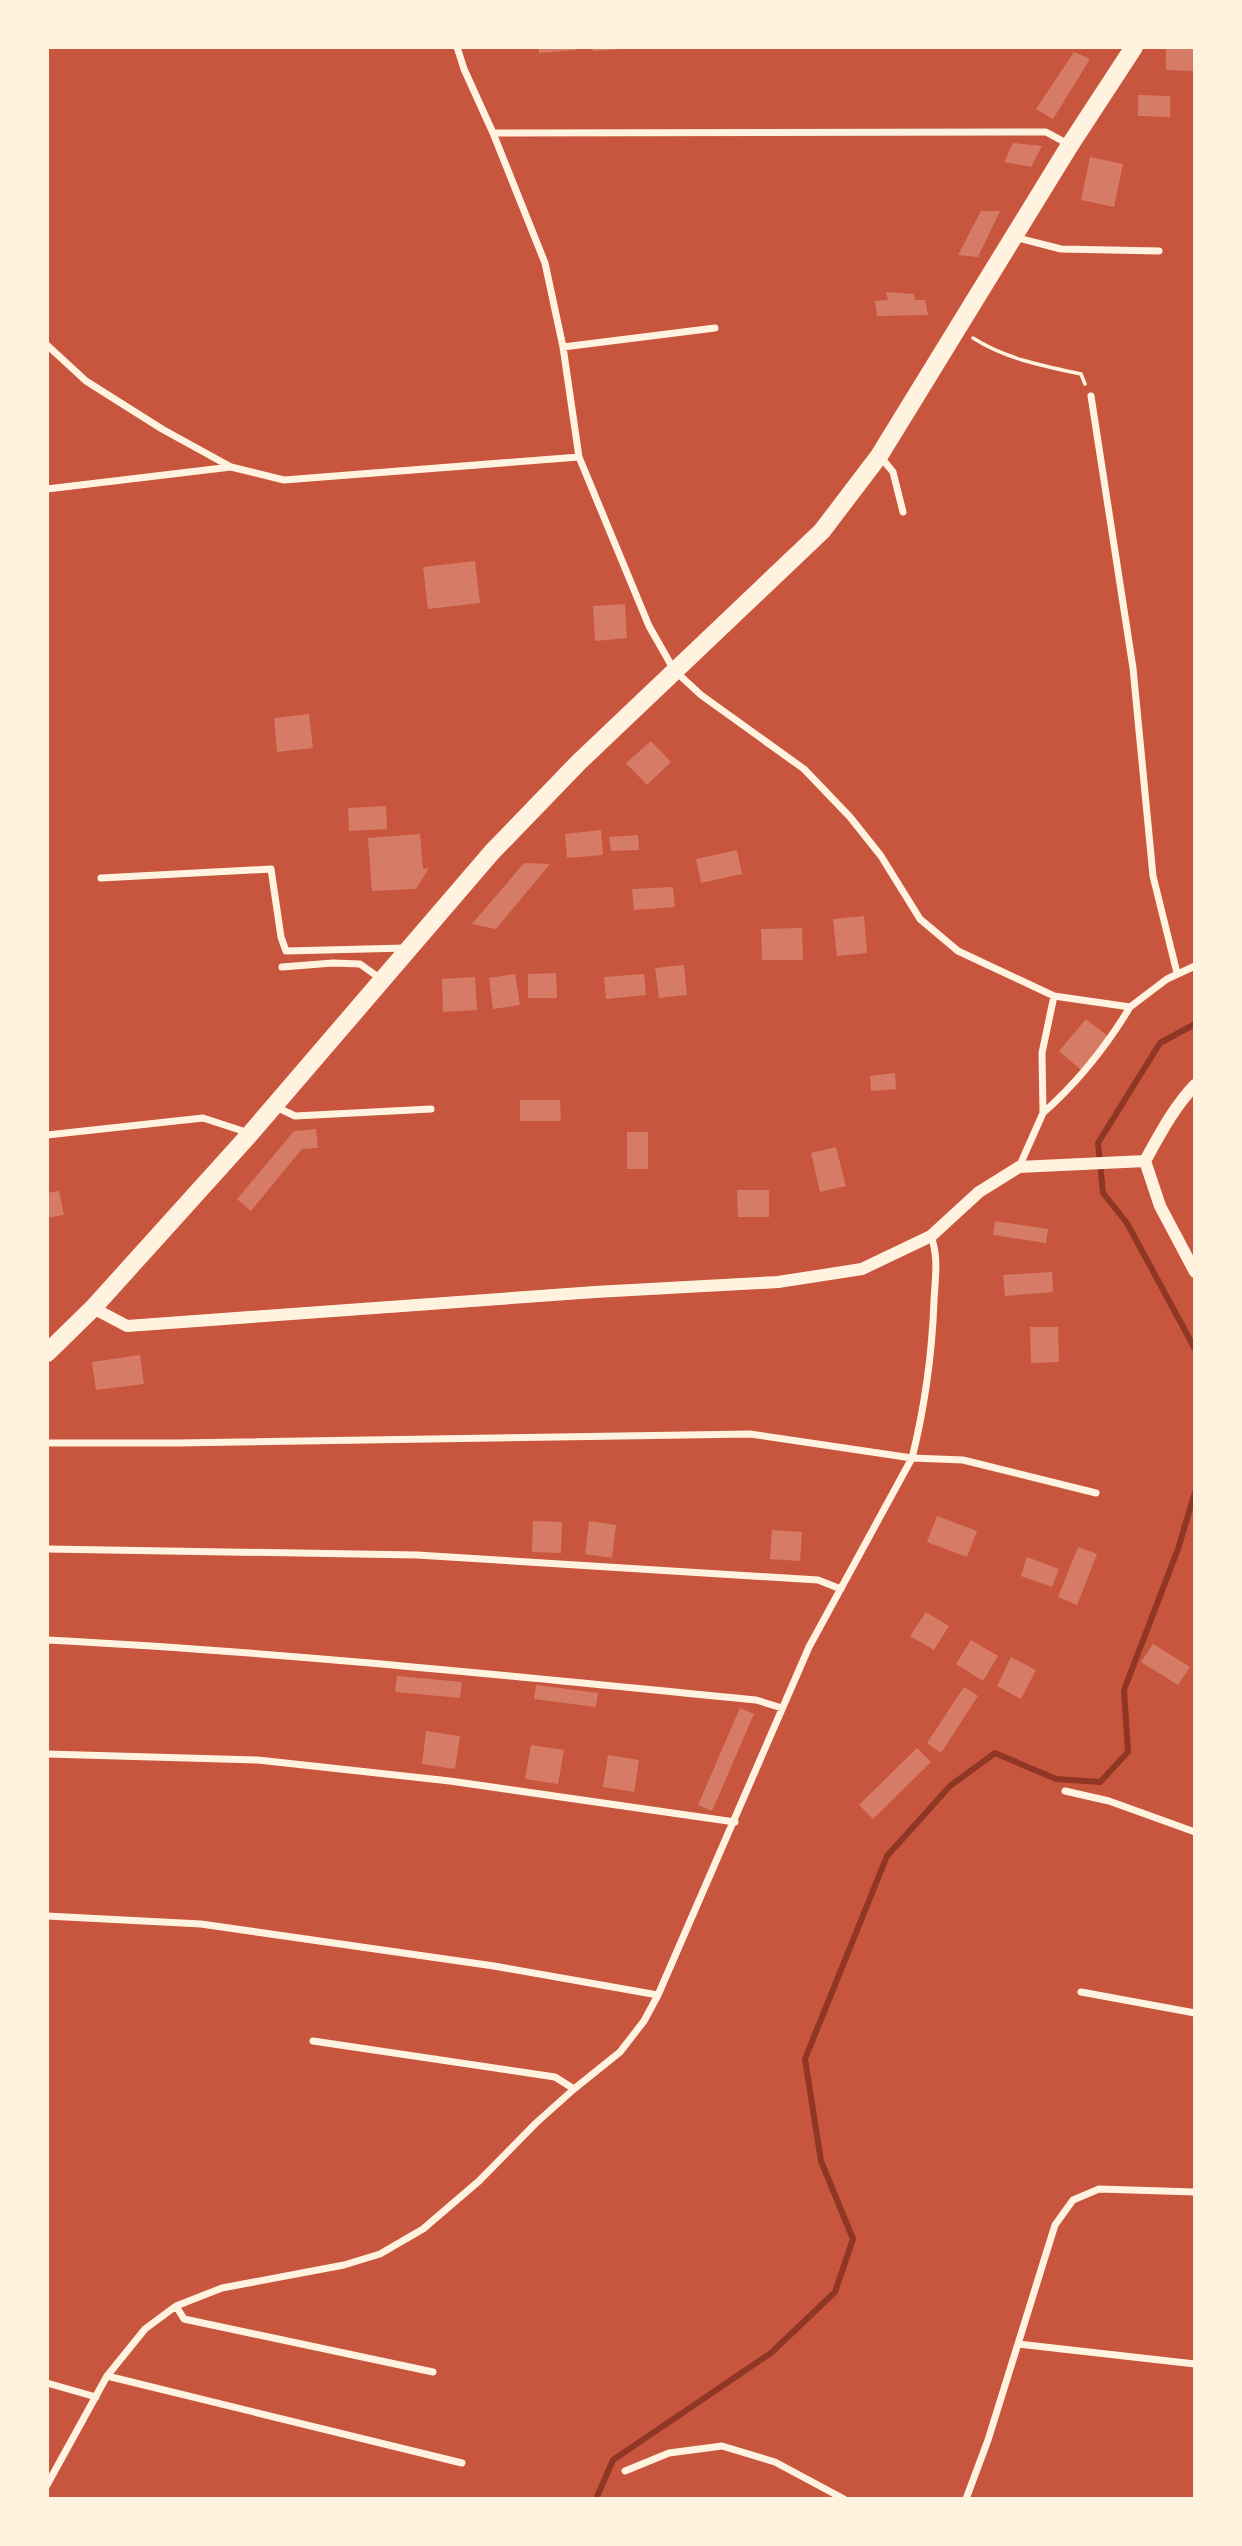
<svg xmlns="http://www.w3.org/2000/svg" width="1242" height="2546" font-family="'PT Sans',sans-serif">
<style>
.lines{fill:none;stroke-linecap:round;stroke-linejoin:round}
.stream{stroke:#8f3625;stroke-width:6}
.building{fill:#d67c66}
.path{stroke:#fff3e0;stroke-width:3.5}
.minor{stroke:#fff3e0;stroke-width:7}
.tertiary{stroke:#fff3e0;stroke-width:12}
.primary{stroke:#fff3e0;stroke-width:18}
</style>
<rect width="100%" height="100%" fill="#c8553d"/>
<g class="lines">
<path class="stream" d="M1195,1024L1160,1043L1098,1143L1103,1193L1127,1223L1195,1349
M596,2499L613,2460L771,2353L835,2292L853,2239L821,2161L805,2059L887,1856L950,1786L995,1753L1056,1779L1100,1782L1128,1752L1124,1690L1178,1549L1195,1492"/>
</g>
<path class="building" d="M539,47H576V50L539,53Z
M592,47H623V49L593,51Z
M1166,47L1195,48V71L1166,70Z
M1074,52L1090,59L1053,119L1036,109Z
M1138,95L1170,96V117L1138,116Z
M1013,143L1042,146L1031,167L1004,162Z
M1090,157L1123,164L1114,207L1081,200Z
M981,211H1000L978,257L958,255Z
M886,292L914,294L915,300H925L928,315L877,316L875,301L888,300Z
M475,561L480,603L428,609L423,567Z
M625,604L627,638L595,641L593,606Z
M309,714L313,748L277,752L274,718Z
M651,741L671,762L647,785L626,763Z
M386,806L387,829L349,831L348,808Z
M601,830L603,855L567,858L565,834Z
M420,834L423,869L429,868L416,889L372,891L368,838Z
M638,835L639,850L611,851L609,837Z
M737,850L742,874L701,883L696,859Z
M524,863L550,864L496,929L472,924Z
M673,887L675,907L634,910L632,889Z
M864,916L867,953L837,956L833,919Z
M802,928L803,960H762L761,929Z
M684,965L687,995L659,998L655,968Z
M556,973L557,998H528V974Z
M515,974L520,1005L493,1009L489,978Z
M644,974L646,995L606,999L604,977Z
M475,977L477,1010L443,1012L442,979Z
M1086,1019L1109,1037L1081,1070L1059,1051Z
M895,1073L896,1089L871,1091L870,1076Z
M520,1100H560L561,1121H520Z
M316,1129L318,1148L302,1149L251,1211L237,1199L294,1131Z
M627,1132H648V1169H627Z
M836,1147L846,1186L820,1192L811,1153Z
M737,1190H769V1217H738Z
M59,1191L64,1215L47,1218V1193Z
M995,1221L1048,1229L1046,1243L993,1235Z
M1052,1272L1053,1292L1005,1296L1003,1275Z
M1030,1327H1058L1059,1362L1031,1363Z
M140,1355L144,1384L96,1390L92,1362Z
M937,1516L977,1531L967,1557L927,1542Z
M533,1521L562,1522L561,1553L532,1552Z
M589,1521L616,1525L612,1558L585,1554Z
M772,1530L802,1532L800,1561L770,1559Z
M1078,1547L1097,1554L1077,1605L1058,1597Z
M1027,1557L1059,1569L1052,1587L1021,1576Z
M926,1612L949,1626L934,1650L910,1636Z
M971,1640L998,1656L983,1681L956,1664Z
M1153,1644L1190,1667L1178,1685L1141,1662Z
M1011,1657L1036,1670L1021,1699L997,1686Z
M397,1676L462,1682L460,1698L395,1692Z
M536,1685L598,1693L596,1707L534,1699Z
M964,1687L978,1696L941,1753L927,1743Z
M740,1708L754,1714L712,1811L698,1805Z
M426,1731L460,1736L455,1769L422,1764Z
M531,1745L564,1750L558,1784L525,1779Z
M917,1748L931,1762L873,1819L859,1805Z
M608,1755L639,1760L634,1792L603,1787Z"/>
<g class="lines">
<path class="path" d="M973,338C1006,359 1043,366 1081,374L1085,384"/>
<path class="minor" d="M457,47L464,69L493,133L545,263L563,347L579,457L649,626L674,670L701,695L804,769L850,817L881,856L920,919L958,951L1054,996L1130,1007L1167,979L1195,966
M493,133L1046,132L1070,145
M1014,237L1061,249L1159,251
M47,345L86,381L162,429L231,467L284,480L579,457
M563,347L715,328
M1091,396L1133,668L1153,876L1177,973
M880,456L893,472L903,512
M47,489L231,467
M101,878L271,869L281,937L286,951L406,948
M282,967L333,963L360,964L381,979
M274,1106L295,1116L431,1109
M1043,1113C1078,1082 1106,1047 1130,1007
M47,1135L203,1118L249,1133
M1019,1167L1043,1113L1042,1053L1054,996
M47,1443H177L750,1434L912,1458L963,1460L1096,1493
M47,1549L417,1555L818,1580L841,1589
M47,1640C284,1652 520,1677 756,1700L782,1708
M47,1754L258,1760L450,1781L735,1822
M1065,1791L1109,1801L1195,1832
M47,1916L201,1924L494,1966L658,1995
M1081,1992L1195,2013
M313,2041L555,2077L574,2089
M176,2306L184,2319L433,2372
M1018,2344L1195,2364
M107,2376L462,2463
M47,2383L96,2397
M625,2471L669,2453L722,2446L775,2462L844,2499
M47,2485L107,2376L145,2329L176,2306L222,2288L344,2265L380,2254L423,2229L479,2181L536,2123L574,2089L620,2052L644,2021L658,1995L809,1647L912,1458C925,1406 932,1354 934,1301C935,1279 939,1258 931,1236
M966,2499L988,2440L1055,2225L1073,2200L1099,2189L1195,2192"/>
<path class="tertiary" d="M1145,1161L1160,1206L1195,1272
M1145,1161C1160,1134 1174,1107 1195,1085
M93,1308L127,1326L595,1292L778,1282L862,1269L931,1236L979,1192L1019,1167L1145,1161"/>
<path class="primary" d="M47,1353L93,1308L250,1134L492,852L579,762L822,531L879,456L1070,145L1134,47"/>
</g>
<rect width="1242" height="2546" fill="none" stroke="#fff3e0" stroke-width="98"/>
</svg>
